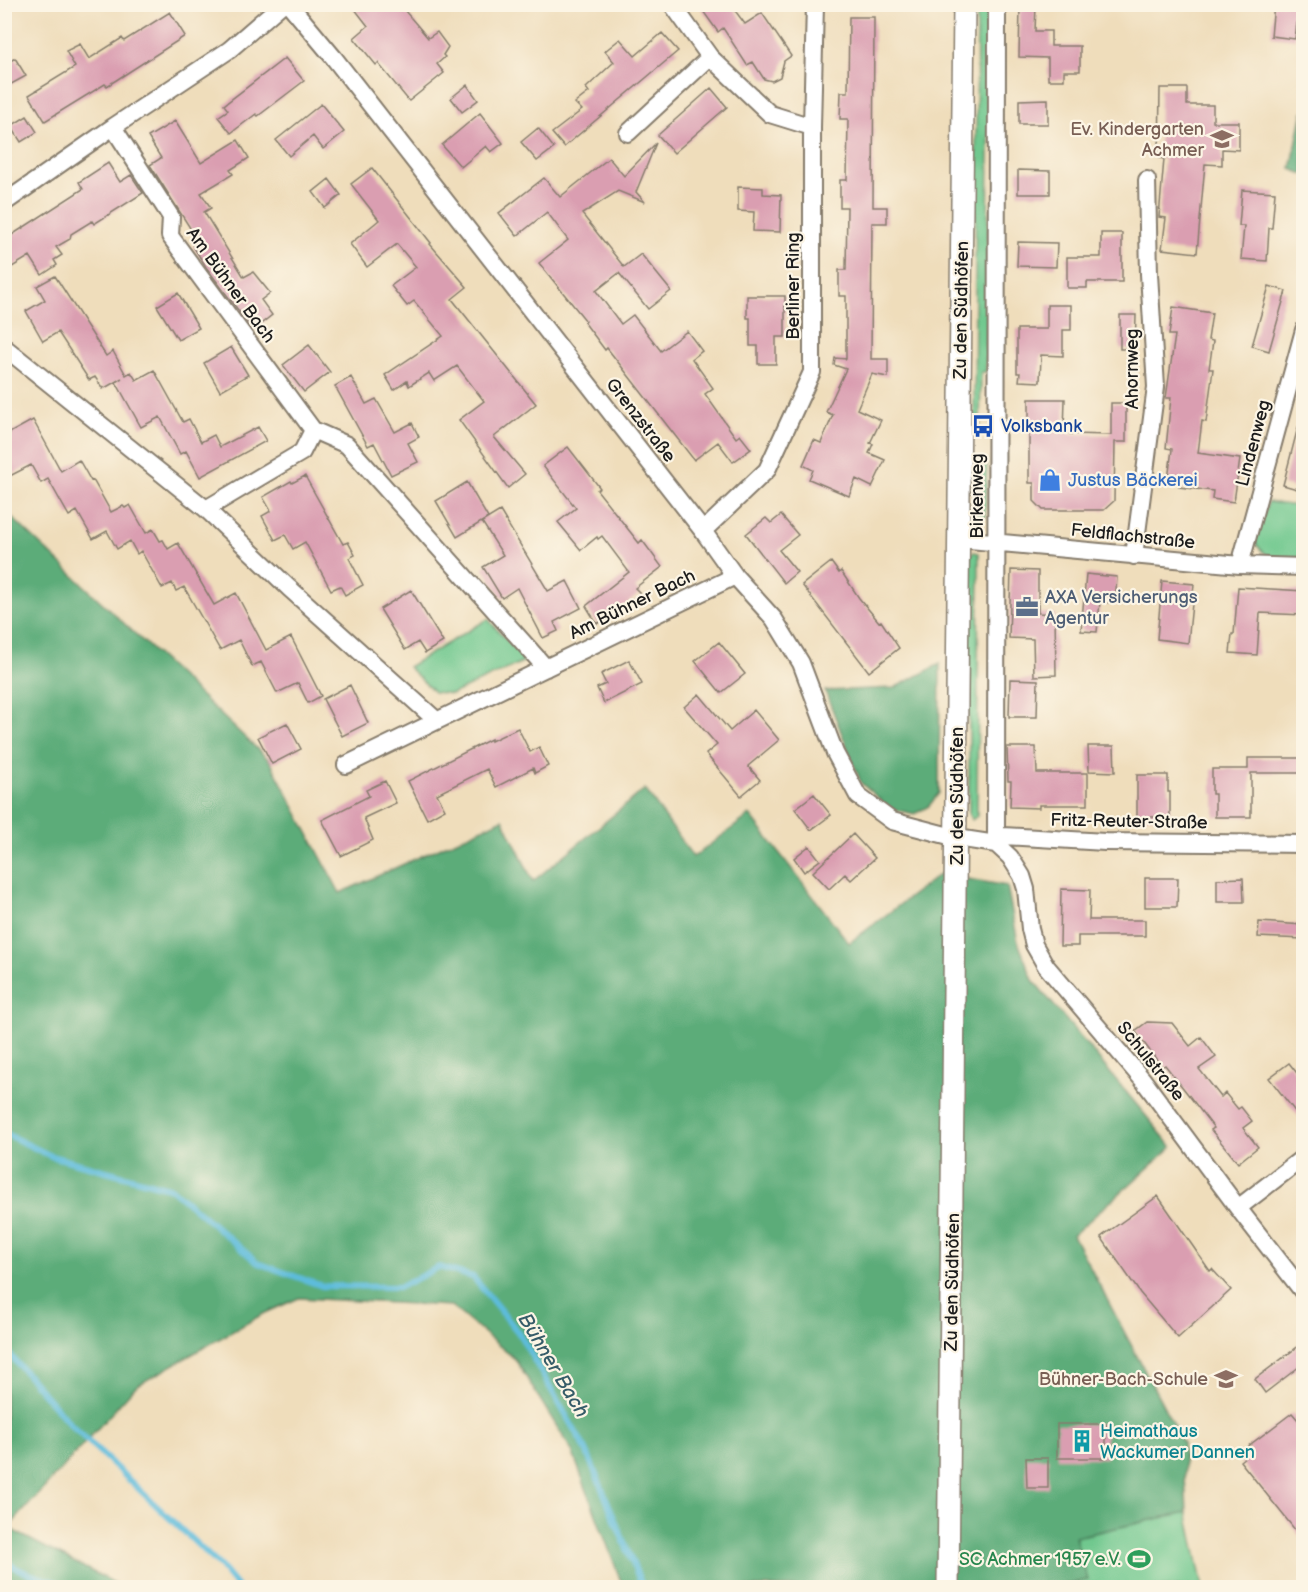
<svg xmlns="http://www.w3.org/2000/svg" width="1308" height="1592" font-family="'Balsamiq Sans',sans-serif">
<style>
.green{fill:#70c88e;stroke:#467255;stroke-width:1.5}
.forest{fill:#5cac79;stroke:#3c644a;stroke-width:1.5}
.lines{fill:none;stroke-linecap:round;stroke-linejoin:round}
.stream{stroke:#5dbcdc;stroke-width:6}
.building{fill:#da9eb1}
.minor-casing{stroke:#867c6c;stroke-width:20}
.tertiary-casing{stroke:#867c6c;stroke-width:24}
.minor{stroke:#fff;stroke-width:16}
.tertiary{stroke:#fff;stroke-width:21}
.labels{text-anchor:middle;stroke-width:4.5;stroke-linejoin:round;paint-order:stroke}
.education-label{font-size:18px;fill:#785e54;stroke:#fcf5e5;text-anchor:end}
.street-label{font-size:18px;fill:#1c1c1c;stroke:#fcf5e5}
.transit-label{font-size:18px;fill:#164399;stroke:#fcf5e5;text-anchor:start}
.shop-label{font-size:18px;fill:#366cbe;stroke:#fcf5e5;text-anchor:start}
.service-label{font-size:18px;fill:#4e5e75;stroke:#fcf5e5;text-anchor:start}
.culture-label{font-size:18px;fill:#0d838f;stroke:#fcf5e5;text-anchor:start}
.leisure-label{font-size:18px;fill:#27864d;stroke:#fcf5e5;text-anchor:end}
.water-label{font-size:20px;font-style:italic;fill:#365c69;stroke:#fcf5e5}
</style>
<rect width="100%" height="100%" fill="#fcf5e5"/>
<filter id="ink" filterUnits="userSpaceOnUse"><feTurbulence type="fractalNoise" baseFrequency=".0167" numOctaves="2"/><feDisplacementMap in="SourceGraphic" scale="12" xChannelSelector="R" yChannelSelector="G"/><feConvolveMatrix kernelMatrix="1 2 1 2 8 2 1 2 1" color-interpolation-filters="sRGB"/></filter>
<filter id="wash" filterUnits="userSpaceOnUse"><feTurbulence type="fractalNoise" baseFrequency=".008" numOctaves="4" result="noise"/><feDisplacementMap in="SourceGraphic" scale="24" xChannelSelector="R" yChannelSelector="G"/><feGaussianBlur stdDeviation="1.35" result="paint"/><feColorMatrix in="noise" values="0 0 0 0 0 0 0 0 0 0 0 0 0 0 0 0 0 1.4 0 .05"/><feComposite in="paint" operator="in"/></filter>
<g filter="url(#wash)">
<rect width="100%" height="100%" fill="#efddbb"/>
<path class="green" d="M991,4L986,372H981L980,427H974L977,5Z
M976,459L987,460L985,517L980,519C969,508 975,474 976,459Z
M1268,502L1303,507V559C1282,558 1267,562 1255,542Z
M973,552L979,553L977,809V816L972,820L969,815V558Z
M488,619L525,661L452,694L434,692L408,667Z
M1187,1512L1203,1587L1053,1588L1087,1580L1075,1537Z"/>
<path class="forest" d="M1303,111L1304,174H1303L1291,169Z
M4,510L270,761L340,893L503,819L533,881L645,789L693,857L750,815L849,943L940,874L1007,886L1018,942L1033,980L1172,1147L1073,1235L1183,1443L1187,1512L1075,1537L1088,1580L1053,1587H623L572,1451L515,1359L451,1306L299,1298L263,1314L136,1386L8,1528L122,1587H5Z
M940,664L939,793L929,806L915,814L891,809L861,783L825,691L894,688Z"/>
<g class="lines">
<path class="stream" d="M4,1132L10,1136L51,1156L172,1189L258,1263L322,1286L400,1287L439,1267L473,1277L518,1332L586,1450L643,1588
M4,1348L70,1424L220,1566L238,1588
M4,1560C22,1575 52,1580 73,1588"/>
</g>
<g id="blocks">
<path class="building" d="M351,4H399L428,38L437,32L448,47L443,55L445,57L437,64L444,73L409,101L378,63L376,65L354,38L368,26Z
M698,4H730L745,24L762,13L791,56L784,61L780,77L772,81L764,79L753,62L747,65L723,28L718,32Z
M1274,4H1304V19L1297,23L1295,39L1271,36Z
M1020,5H1036L1035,31H1051V46H1080V71H1064V80H1048V58L1019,57Z
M170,12L185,36L107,86L105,84L45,121L29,95L75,67L66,51L80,44L89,59L122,38L124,41Z
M849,17H874L873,207H887V223H872L871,359H888V377L872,374L857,409L881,420L870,443L873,444L869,453L885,460L872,487L856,479L849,496L809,479L813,470L803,465L814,440L821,443L833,415L826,412L846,369L834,365L835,358L846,359V296H839V270H846L847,207H840V180H847L848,119H840L841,92H848Z
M662,33L678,51L564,147L552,133L582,110L575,103L589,92L586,88L614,62L605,51L620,39L635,56Z
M15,58L26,76L4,88V65Z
M285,58L304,81L258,116L256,114L231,133L218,117L228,110L224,105Z
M467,85L478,100L462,112L451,98Z
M711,88L727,107L674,153L658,135Z
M1160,88H1187V105H1213V122H1239V150L1222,149V165L1205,164L1197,253L1162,249L1166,218L1159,217L1164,159L1159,158Z
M1048,99V124H1019V100Z
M321,104L344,132L323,149L313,136L289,156L276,140Z
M480,113L503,143L491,152L486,146L461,167L442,145Z
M27,116L37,132L21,142L11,126Z
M175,121L201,163L238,140L249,158L230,170L233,174L201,193L211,208L204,212L244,277L253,272L270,293L261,300L272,315L253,330L206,267L193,246L199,242L150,165L161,158L148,137Z
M538,128L554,148L537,161L521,142Z
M656,143L636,192L645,202L618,191L582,214L624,267L641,254L671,291L648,309L619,273L596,291L621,324L633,315L661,351L687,331L702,351L692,359L713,388L705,394L736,438L740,435L751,449L733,462L718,442L694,460L607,348L605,350L584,322L586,321L539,263L568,240L547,212L517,236L499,213L544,178L560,197L609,158L624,176Z
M108,163L120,182L131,175L143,193L94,224L92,221L71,234L70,239L56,247L62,255L54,260L57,265L42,275L30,256L4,272V240L83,189L79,182Z
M372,168L431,243L430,244L467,287L452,299L536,404L494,437L525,474L508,488L459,420L484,401L457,366L434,381L429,373L409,386L407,381L394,390L385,375L443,336L414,301L407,306L391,286L416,267L397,244L367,267L350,244L379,220L351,184Z
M1018,170L1050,171V194H1018Z
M329,179L341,195L325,208L313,192Z
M738,187L763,188V194L781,195L780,232L753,231L754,212L738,211Z
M1242,190L1275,192L1272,228H1269L1267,261L1241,259L1244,226H1239Z
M1101,233H1122V282H1087V288H1067V257H1101Z
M1018,242L1057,243L1056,267L1017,266Z
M55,276L106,356L113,351L126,375L131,372L136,380L154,370L183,422L189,419L201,442L214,435L220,447L258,427L266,441L200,477L186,451L180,454L160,417L141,427L116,382L122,378L103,389L95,377L89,380L58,332L43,341L26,311L45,300L37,286Z
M1269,286L1286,291L1269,351L1252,346Z
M178,293L199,328L178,340L157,306Z
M747,296H785V337H776V364H758V346H750V318H747Z
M1047,305H1071V330H1063V356L1041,355L1040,382L1019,381L1020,373H1017V329H1047Z
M1173,307L1212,313L1208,340L1213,341L1209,369H1213L1206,422L1202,421L1198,453L1240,459L1234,502L1212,499L1213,491L1179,487L1180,482L1168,480L1172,449L1166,448L1171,398H1166L1175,335H1169Z
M1120,315H1136L1135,349H1120Z
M309,345L330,372L304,392L283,365Z
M231,347L248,375L220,391L204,363Z
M351,377L366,404L376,399L395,432L412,423L419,437L408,443L418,462L391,475L374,443L368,446L335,386Z
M1029,399H1065L1064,432H1070V434L1111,435V403H1126V442H1115L1114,501L1104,510H1043L1034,501V483H1029Z
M33,420L61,471L79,460L91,481L93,480L111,512L123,506L125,508L130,505L146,533L153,529L160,541L163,540L168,549L178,543L214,605L236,593L266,650L291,637L321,696L308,703L298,683L277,693L261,662L252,666L239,640L220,650L184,587L176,591L172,583L162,588L141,551L137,554L130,541L117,549L107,531L93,539L77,511L69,516L48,479L41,483L31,465L4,479V436Z
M1298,427H1304V491L1283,485Z
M568,447L600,488L597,490L639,543L642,540L662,567L635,588L640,593L622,608L597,624L586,606L629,572L602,536L598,539L597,537L581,550L558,522L576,508L543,466Z
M305,476L343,544L348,542L355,555L349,558L363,585L345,595L340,586L331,590L305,542L293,549L285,535L275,540L262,516L271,511L263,497L291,481L292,483Z
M467,482L488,518L457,537L436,501Z
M500,511L548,591L567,581L581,608L554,622L558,631L543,638L517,588L502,598L483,567L503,555L482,522Z
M781,515L798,535L779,550L797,572L784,583L746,534L766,518L771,523Z
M831,562L839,573L841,571L859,598L879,622L881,621L899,648L869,672L802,585Z
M1011,570L1038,571V613L1055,614L1056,675L1034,676L1033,639L1009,638Z
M1086,574L1117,577L1115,603L1100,602L1097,632L1081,631Z
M1162,581L1194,584L1188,643L1157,639Z
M1238,587L1304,591V615L1260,613L1257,655L1230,653L1232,634H1234Z
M411,590L443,642L425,653L418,642L405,650L380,609Z
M719,642L745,674L721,693L695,661Z
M629,660L642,684L604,703L597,688L606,684L601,674Z
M1010,679L1038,680L1037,717H1009Z
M350,685L368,723L342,736L323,699Z
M699,694L730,731L754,710L779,740L748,766L760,780L741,796L706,754L717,745L684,707Z
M287,723L301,749L272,764L258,737Z
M518,728L530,752L539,747L548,766L535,773L533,768L496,787L487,769L437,794L445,809L427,819L408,781L491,739V741Z
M1088,746H1114L1115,772L1089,771Z
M1007,747H1036L1037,773H1088V805H1039V808L1010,807L1011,781H1008Z
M1248,758H1303V773H1251V817H1215V794H1212V769H1248Z
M1137,775H1168V792H1170V817H1137Z
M385,781L396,803L364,818L373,840L341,856L322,820L369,796L366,790Z
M814,794L831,815L811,830L795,809Z
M853,834L875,858L851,880L845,874L829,889L813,872Z
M809,846L820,860L804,872L794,858Z
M1145,878H1178L1177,907H1145Z
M1243,878L1244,902H1217V879Z
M1061,889L1090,890L1089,920H1145V936H1078V946H1060Z
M1259,922L1304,925V939L1258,937Z
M1147,1022L1172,1023L1190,1046L1201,1037L1216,1057L1199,1069L1221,1097L1225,1093L1238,1109L1241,1107L1252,1121L1243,1128L1258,1147L1238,1163L1211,1130L1214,1128L1187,1093L1165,1065L1162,1067L1135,1031Z
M1289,1063L1304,1082V1123L1269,1078Z
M1158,1196L1210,1271L1212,1269L1231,1290L1178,1338L1140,1293L1101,1237Z
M1304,1342V1363L1265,1393L1255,1379Z
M1292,1413L1304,1427V1541L1240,1461L1251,1452L1247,1447Z
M1057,1424H1106V1458H1057Z
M1026,1458H1048V1488H1027Z"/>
</g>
</g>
<g filter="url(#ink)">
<use href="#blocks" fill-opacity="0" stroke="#867c6c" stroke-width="1.5"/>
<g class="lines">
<g class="minor-casing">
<path id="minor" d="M289,4L334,58L703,531L735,576L774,619L801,663L835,753L858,796L892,821L957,838L996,844
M672,4L710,57L770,114L812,127
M113,127L171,217L170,236L313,430L347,445L546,668
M628,133L710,57
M4,203L113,127L229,50L282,4
M4,347L206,509L289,588L436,720
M206,509L302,452L313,430
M703,531L767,470L812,372V127L815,4
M959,539L1240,565L1304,567
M1134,556L1156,387L1149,274L1147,180
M1240,565L1304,330
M346,765L735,576
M996,844L997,4
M996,844L1010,857L1022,876L1026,889L1030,929L1034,945L1046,966L1143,1080L1238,1208L1304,1293
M996,844L1003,836L1105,842L1304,844
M1238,1208L1304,1157"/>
</g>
<g class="tertiary-casing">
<path id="tertiary" d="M948,1588L964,4"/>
</g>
<use href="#minor" class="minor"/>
<use href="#tertiary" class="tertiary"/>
</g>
</g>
<defs>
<g id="school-bare" transform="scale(1.8)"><path d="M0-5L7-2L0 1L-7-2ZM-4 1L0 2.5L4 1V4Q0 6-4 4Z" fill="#8d6e63" stroke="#fcf5e5" stroke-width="2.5" paint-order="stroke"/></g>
<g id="bus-bare" transform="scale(1.8)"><path d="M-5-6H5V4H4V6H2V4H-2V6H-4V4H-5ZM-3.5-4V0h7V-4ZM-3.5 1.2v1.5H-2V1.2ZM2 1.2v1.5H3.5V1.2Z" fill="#1a4fb4" stroke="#fcf5e5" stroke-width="2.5" paint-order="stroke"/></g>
<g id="shop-bare" transform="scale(1.8)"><path d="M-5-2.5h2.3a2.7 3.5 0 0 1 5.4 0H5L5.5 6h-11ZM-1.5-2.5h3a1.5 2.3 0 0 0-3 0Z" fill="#3f7fe0" stroke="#fcf5e5" stroke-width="2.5" paint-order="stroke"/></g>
<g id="office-bare" transform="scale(1.8)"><path d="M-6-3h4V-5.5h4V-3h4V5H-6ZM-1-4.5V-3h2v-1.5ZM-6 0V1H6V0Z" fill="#5c6f8a" stroke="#fcf5e5" stroke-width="2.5" paint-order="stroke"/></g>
<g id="building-bare" transform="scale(1.8)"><path d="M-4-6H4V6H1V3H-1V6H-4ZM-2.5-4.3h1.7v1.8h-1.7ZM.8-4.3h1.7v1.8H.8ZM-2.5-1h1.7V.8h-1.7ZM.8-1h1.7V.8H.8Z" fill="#0f9aa8" stroke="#fcf5e5" stroke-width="2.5" paint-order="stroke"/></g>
<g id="stadium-bare" transform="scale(1.8)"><path d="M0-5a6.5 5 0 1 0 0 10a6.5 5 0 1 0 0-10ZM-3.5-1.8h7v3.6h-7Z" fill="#2e9e5b" stroke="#fcf5e5" stroke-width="2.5" paint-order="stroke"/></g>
</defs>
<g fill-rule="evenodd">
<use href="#school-bare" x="1222" y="139"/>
<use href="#bus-bare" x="983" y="426"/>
<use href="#shop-bare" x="1050" y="480"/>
<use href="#office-bare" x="1027" y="607"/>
<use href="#school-bare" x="1226" y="1379"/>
<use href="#building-bare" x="1082" y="1441"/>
<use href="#stadium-bare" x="1139" y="1559"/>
</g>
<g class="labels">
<g class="education-label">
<text x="1204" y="135">Ev. Kindergarten<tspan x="1204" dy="21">Achmer</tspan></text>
<text x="1208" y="1385">Bühner-Bach-Schule</text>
</g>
<g class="street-label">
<text transform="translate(231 285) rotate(54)" y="6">Am Bühner Bach</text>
<text transform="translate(793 286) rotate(-90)" y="6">Berliner Ring</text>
<text transform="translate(961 310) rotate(-89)" y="6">Zu den Südhöfen</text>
<text transform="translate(1132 369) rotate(-90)" y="6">Ahornweg</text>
<text transform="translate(641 420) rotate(52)" y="6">Grenzstraße</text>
<text transform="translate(1253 443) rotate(-75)" y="6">Lindenweg</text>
<text transform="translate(977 496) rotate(-90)" y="6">Birkenweg</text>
<text transform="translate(1133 536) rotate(6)" y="6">Feldflachstraße</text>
<text transform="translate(632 604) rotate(-26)" y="6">Am Bühner Bach</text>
<text transform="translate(957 796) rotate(-90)" y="6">Zu den Südhöfen</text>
<text transform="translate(1129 821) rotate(1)" y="6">Fritz-Reuter-Straße</text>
<text transform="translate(1151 1061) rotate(51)" y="6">Schulstraße</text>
<text transform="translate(952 1282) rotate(-89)" y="6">Zu den Südhöfen</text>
</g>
<g class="transit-label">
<text x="1001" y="432">Volksbank</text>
</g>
<g class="shop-label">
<text x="1068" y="486">Justus Bäckerei</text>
</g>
<g class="service-label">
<text x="1045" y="603">AXA Versicherungs<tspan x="1045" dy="21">Agentur</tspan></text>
</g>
<g class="culture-label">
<text x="1100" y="1437">Heimathaus<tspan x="1100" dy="21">Wackumer Dannen</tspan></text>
</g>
<g class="leisure-label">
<text x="1121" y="1565">SC Achmer 1957 e.V.</text>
</g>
<g class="water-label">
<text transform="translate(554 1365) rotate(59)" y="7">Bühner Bach</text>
</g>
</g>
<rect width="1308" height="1592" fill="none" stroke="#fcf5e5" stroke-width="24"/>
</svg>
